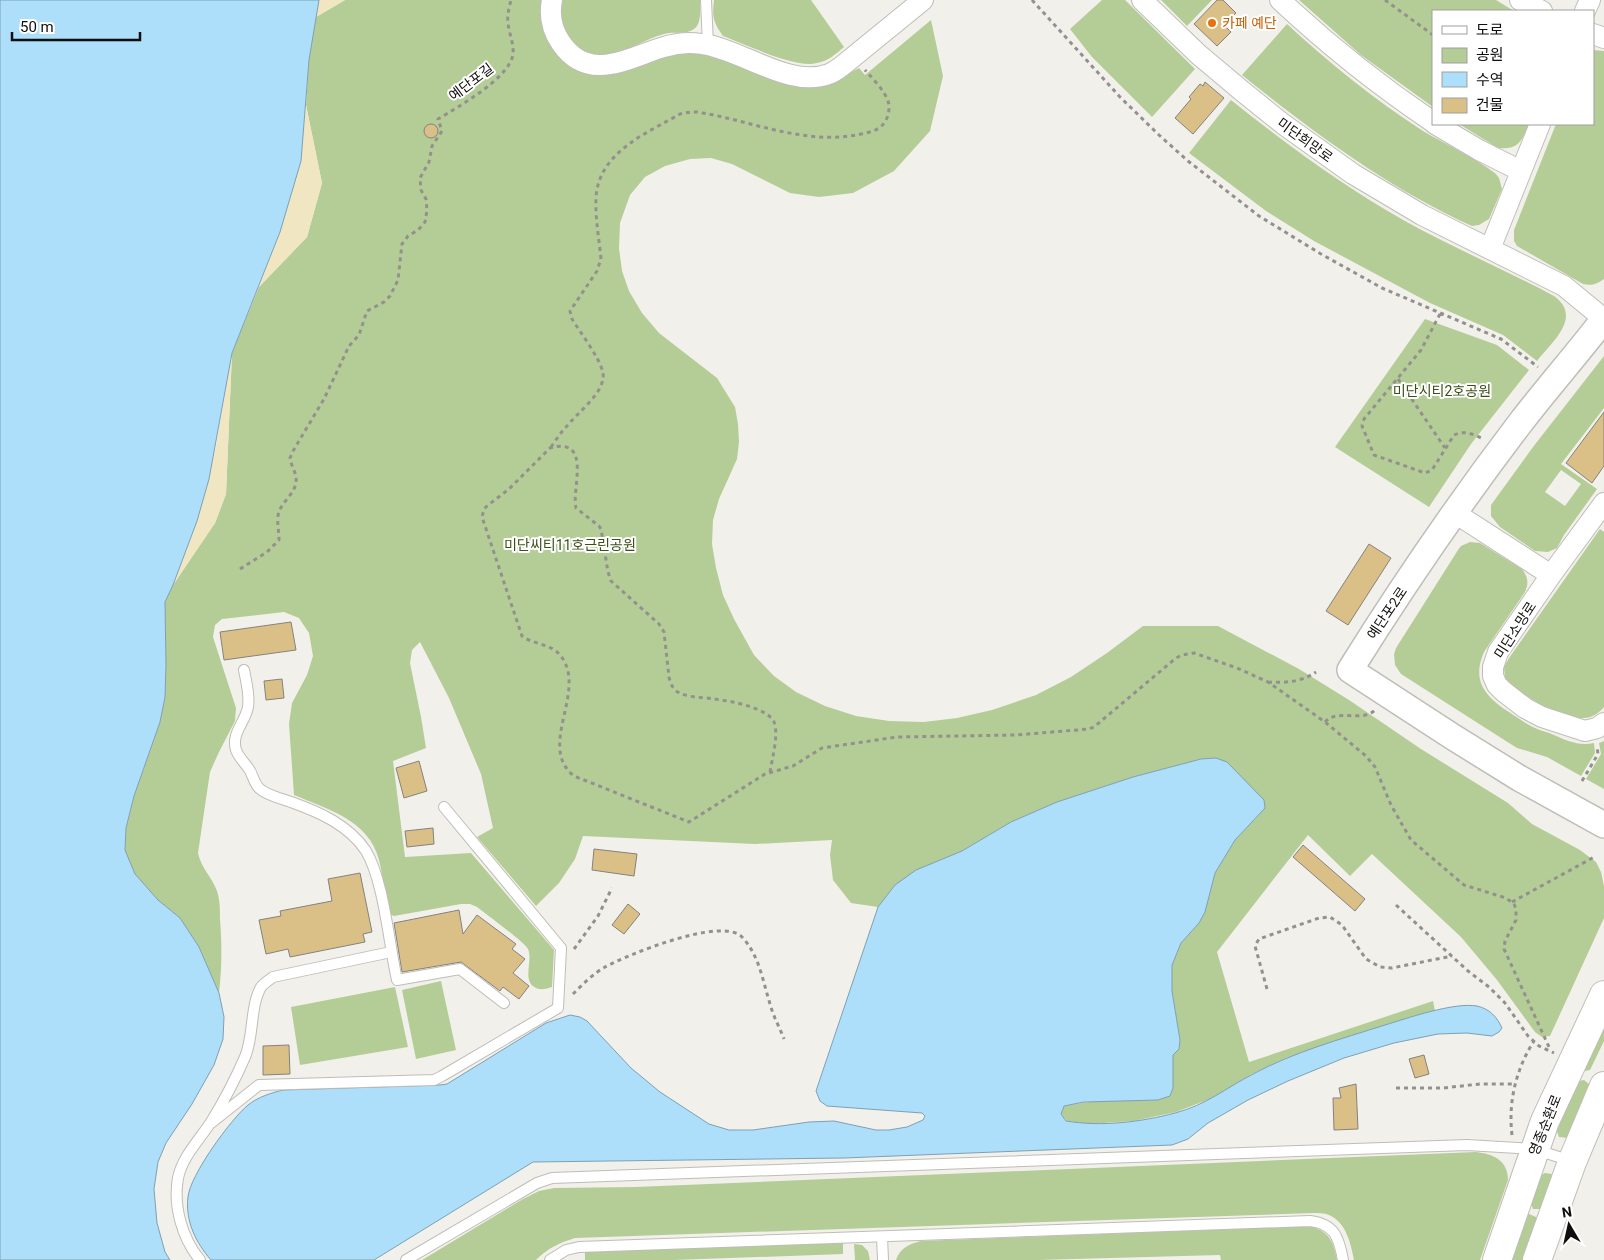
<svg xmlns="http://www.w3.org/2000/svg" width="1604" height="1260" font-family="Roboto,'Noto Sans KR',sans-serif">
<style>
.green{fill:#b4cd96;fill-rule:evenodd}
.sand{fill:#f0e6c1}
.water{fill:#addefa;stroke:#7ea0b3}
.building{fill:#dac087;stroke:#84827e}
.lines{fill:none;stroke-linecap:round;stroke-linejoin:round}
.service-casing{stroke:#bfbdb8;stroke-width:12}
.minor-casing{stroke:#bfbdb8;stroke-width:22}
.tertiary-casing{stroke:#bfbdb8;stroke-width:28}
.secondary-casing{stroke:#bfbdb8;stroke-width:30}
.path{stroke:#93918e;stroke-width:3;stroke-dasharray:4 4;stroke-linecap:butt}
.service{stroke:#fff;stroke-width:10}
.minor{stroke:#fff;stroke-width:20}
.tertiary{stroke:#fff;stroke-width:25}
.secondary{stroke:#fff;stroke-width:28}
.food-dot{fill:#e8710a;stroke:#fff;stroke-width:2}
.labels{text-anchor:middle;stroke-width:4;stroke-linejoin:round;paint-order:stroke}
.food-label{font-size:14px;fill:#c56008;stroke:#fff;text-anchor:start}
.street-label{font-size:14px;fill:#100f0d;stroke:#fff}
.park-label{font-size:14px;fill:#3a5016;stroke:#fff}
</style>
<rect width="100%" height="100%" fill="#f2f0eb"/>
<path class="green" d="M345,0H542C542,31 545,41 567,63L683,49L832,82L859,68L865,75L931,20L943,76L930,131L894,171L853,193L819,197L790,193L732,164L711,158L690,159L665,166L645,177L630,195L620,223L619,248L622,271L629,291L642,313L659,333L717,378L735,407L738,424L739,442L737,459L719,499L713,520L712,544L716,568L723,595L734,619L754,655L774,676L796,692L825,706L856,716L889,721L924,722L957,718L992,710L1036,695L1071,677L1107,653L1143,626H1218L1299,669L1349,700L1421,749L1508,803L1532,824L1580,850L1596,862L1601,872L1604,886V918L1550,1036L1542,1037L1535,1032L1497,980L1461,937L1372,854L1350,876L1308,835L1217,952L1249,1062L1433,1001L1435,1011L1371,1030L1284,1059L1252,1074L1215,1097L1176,1112L1134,1121L1088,1124L1067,1121L1061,1114L1064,1106L1173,1088V1055L1179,1049L1180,1040L1172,991V965L1181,943L1199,923L1205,912L1215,873L1235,840L1265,808L1216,758L1201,759L1133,777L1057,802L1011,822L962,851L895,885L878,907L851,903L833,880L830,855L832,840L755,844L583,836L575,859L559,883L536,906L477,837L493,828L481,774L449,698L420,642L412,650L410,663L421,717L426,748L393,761L405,857L471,853L554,950L552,987C546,989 539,991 533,986C523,978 533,960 528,949C523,941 487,915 477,907L470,904H461L394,916L389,914C383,897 384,878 379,860C369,820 327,809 294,795L289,724L292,703L307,675L313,656L309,633L299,618L284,612L222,619L215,625L213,637L236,708L235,721L219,752L210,772L198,853C201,868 212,877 217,891C220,900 220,910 220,919C222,944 222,968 219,993L199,947L180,918L158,900L135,874L125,850L126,828L134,796L160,722L165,697L166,665L165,602L173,585L215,523L226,494L232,353L259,287L307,237L322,183L306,105L309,60L316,17Z
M561,0H700C700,8 702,24 694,29C686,35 673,31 664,34C638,41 615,62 587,53C577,49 570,44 566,33C560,18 558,16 561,0Z
M714,0H811L844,47C836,54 828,61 817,63C796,69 745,44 723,36C713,22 712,17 714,0Z
M1102,0H1125L1195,69L1152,117L1092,57L1070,29Z
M1161,0H1212L1187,26Z
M1299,0H1496L1514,11H1433V107L1361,55Z
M1287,24C1329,63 1375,100 1423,131C1447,145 1474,157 1496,174L1499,178L1502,189L1489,219L1479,225L1472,226C1388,188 1313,132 1242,75Z
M1593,50L1604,51V279C1597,284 1592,286 1583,284L1517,246L1514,241V230L1556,124H1593Z
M1231,100C1286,144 1343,186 1405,221C1454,248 1505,270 1554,296C1583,317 1552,342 1537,361L1503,335L1430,303L1314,241L1266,211L1189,153Z
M1459,124H1529C1522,140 1519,150 1498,148Z
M1425,319L1497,345L1529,370L1471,444L1429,507L1335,447Z
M1604,356V408L1561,464L1597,489L1564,535L1557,548L1548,552L1535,551L1500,527L1491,516V505L1533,447ZM1561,470L1581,484L1565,506L1545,492Z
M1600,529L1604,532V707C1599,713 1592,718 1584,718C1562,719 1519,695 1505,678L1504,667L1509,658Z
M1470,542L1480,543L1522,569C1528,577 1529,583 1525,592L1484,652C1471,681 1486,697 1509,712C1518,718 1526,724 1535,728C1541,731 1548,732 1554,735C1568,741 1578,746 1594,743L1595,753L1581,776L1547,757L1517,748L1509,743L1401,674L1395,665L1394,654L1396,648L1458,550L1461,546Z
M1604,741V789L1586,779L1601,754L1599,743Z
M441,981L456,1050L416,1059L402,990Z
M395,987L408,1047L300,1065L291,1007Z
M1604,1020V1041L1590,1070L1585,1071L1583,1069Z
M1584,1080L1589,1084L1590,1088L1568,1138L1559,1137L1556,1129L1578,1081Z
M1476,1152C1493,1154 1508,1160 1508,1180L1480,1260H1354C1351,1244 1346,1222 1329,1215C1324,1213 1318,1213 1313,1213L575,1238C559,1243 548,1248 536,1260H422L523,1199L539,1191L554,1188L635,1187Z
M1545,1173L1552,1174L1554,1178L1541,1209H1533L1530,1201L1539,1176Z
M1529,1214L1536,1217L1537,1220L1525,1260H1511L1525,1215Z
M1310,1226C1330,1232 1333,1241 1337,1260H1221L1220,1255L1038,1260H896C900,1248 909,1244 921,1241Z
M843,1243V1254L674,1260H585V1252Z
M854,1244L862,1245L868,1251L870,1260H855Z"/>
<path class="sand" d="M319,0H345L316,17Z
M306,105L322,183L307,237L259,287L280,232L301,161Z
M232,353L226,494L215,523L173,585L197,521L216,447Z"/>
<path class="water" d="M0,0H319L309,60L301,161L280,232L232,353L209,479L197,521L173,585L165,602L166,665L165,697L160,722L134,796L126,828L125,850L135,874L158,900L180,918L199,947L219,993L224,1017L223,1039L214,1065L192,1104L166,1143L158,1162L154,1189L157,1223L165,1252L170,1260H0Z
M1216,758L1227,762L1264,800L1265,808L1235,840L1215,873L1205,912L1199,923L1181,943L1172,965V991L1180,1040L1179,1049L1173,1055V1088L1170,1096L1158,1100L1084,1102L1064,1106L1061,1114L1066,1121C1102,1127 1141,1122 1175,1113C1206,1105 1226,1088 1253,1074C1294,1052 1341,1039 1385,1025C1408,1018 1454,1002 1477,1006C1490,1009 1497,1017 1502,1028L1499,1032L1492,1036L1467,1033L1438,1034L1394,1043L1344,1058L1288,1081L1248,1100L1208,1123L1188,1139L1172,1145L844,1158L533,1162L374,1260H211C196,1243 185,1221 188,1197C190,1175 231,1119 248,1105C258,1097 271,1093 283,1090L440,1085L447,1084L546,1023L570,1015L580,1017L587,1021L631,1068L660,1092L709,1124L729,1130H753L809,1122L834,1121L876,1130H889L907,1127L923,1120L925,1116L922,1113L827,1106L820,1101L816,1091L878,907L895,885L916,870L962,851L1011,822L1057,802L1133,777L1201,759Z"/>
<path class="building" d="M1217,0H1223L1236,13L1224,25L1231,32L1217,46L1194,24Z
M1205,82L1224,98L1193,134L1175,118L1191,99L1189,97L1200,84L1203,86Z
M424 131a7 7 0 1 1 14 0a7 7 0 1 1-14 0Z
M1604,412V466L1592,483L1566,463Z
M1369,544L1391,558L1348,625L1326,611Z
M291,622L296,650L224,660L220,632Z
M282,679L284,698L266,700L264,681Z
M419,761L427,791L404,798L396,768Z
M433,828L434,844L407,847L405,831Z
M1303,845L1365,899L1355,911L1293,857Z
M594,849L637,854L634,876L592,870Z
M360,873L372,932L363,934L365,942L290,957L288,949L266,954L259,920L281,916L280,911L332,901L328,879Z
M628,904L640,914L624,934L612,925Z
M459,910L463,934L477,915L516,944L512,949L525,959L513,973L529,986L519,999L503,987L500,991L461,962L402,972L394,923Z
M289,1045L290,1074L263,1075V1046Z
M1424,1055L1429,1074L1415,1078L1409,1059Z
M1356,1084L1358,1129L1334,1130L1333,1098H1341L1339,1088Z"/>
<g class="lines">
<g class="service-casing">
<path id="service" d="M706,0L708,45
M244,670C246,681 250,695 248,707C245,723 231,733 236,750C239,758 245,763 249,769C253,775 254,784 260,789C268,796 281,798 291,802C319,812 349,825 366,851C384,881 389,945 397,980L460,969L504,1003
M211,1123L259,1085L434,1080L442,1076L558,1008L561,948L444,807
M882,1237L883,1260
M200,1260C182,1238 173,1206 178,1178C182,1157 200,1139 211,1122C224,1101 235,1080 245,1057C254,1036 250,1006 261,987C264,983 269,980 273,977L391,952
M406,1260L537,1183L552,1178L1467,1145L1534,1149L1571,1161
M550,1260L566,1250L579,1247L1310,1221C1335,1224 1339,1238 1343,1260"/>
</g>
<g class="minor-casing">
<path id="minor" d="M552,0C549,15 552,30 561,43C589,84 629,57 664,47C676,43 690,42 702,44C742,49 789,89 829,74C834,72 838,69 842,66L923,0
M1142,0L1198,54L1242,91L1283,124L1353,174L1422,215L1564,286L1604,319
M1280,0C1328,45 1378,85 1433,122
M1520,0L1542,11
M1585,11L1590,0
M1593,34L1604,38
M1435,124L1479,150L1521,171
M1490,249L1540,124
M1604,503L1551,575L1498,652L1493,667V676L1497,685L1503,691L1525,708L1542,717L1585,731L1597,728L1604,723
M1455,513L1551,575"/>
</g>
<g class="tertiary-casing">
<path id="tertiary" d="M1604,319C1577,354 1548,387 1521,422C1460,502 1403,585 1350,670L1453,737L1519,778L1604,825"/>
</g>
<g class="secondary-casing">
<path id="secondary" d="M1497,1260L1545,1121L1604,995
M1537,1260L1572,1162L1604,1086"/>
</g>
<path class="path" d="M1032,0L1120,97L1159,135L1188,161L1259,216L1321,254L1382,288L1501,339L1538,367
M1385,0L1433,35
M1440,314L1421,350L1364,419L1362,426L1374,455L1425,473L1432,470L1454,435C1465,430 1473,434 1483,439
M1398,379L1445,448
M551,447C556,440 561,432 567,426C578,412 606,392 603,373C600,358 580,332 572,319L570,311L597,271L601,259C599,238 595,218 596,197C599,152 647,133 680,114C688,112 695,111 703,113C754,122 808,146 861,134C871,132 881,130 886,120C889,114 890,107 888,101C884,90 873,79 865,70
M240,569L267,552L279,540C279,532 277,523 278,516C280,501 298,494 296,477C295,471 291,465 290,458L293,451L324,399L349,346L359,335L367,311L384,302L390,296L398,280L402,244L408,236L418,230L425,222L427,210L426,199L421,190L420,178L429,162L432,146L442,131L438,119C458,107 510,78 513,54C514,44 509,33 508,23C507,15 509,8 511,0
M1268,682C1285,683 1302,682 1316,672
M1325,722C1337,708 1362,723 1375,710
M770,772C772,759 779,734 774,722C771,716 765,713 759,710C745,704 730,701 714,699C702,697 686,698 676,691C672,687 670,682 669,677L664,632L659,624L611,581L608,572L601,529L599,526L576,508C571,490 593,436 550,448L509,489L487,506L484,509L482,517L522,636C534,645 550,643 560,655C589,690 536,746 574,776L689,822L765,774L793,766L822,748L897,737L1016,735L1089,729L1094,727L1176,658L1182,655L1194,653L1237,668L1268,682L1325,722L1366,756L1375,767L1391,805L1411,840L1464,885L1506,898L1514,904L1516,909V920L1505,941L1504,949L1549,1047
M1582,781L1598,754L1597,746
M1512,902L1596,856
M1396,905L1468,971L1489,987L1505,1003L1528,1036L1539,1046L1554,1053
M574,949L598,916L612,888
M1267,989L1255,946L1259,939L1319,918L1330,917L1342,925L1366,959L1380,967L1392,968L1452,956
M573,994C582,985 594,973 605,967C627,955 722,916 742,937C760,956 763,983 771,1007C774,1018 780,1028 784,1039
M1396,1088H1443L1480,1084H1515
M1512,1135C1508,1102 1516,1069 1534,1041"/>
<use href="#service" class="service"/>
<use href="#minor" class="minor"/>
<use href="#tertiary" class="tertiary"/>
<use href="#secondary" class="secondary"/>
</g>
<circle class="food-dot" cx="1212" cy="23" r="5"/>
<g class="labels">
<g class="food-label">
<text x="1222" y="28">카페 예단</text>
</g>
<g class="street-label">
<text transform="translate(471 82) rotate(-37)" y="5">예단포길</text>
<text transform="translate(1305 140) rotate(36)" y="5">미단희망로</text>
<text transform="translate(1387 613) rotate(-56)" y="5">예단포2로</text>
<text transform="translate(1515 630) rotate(-57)" y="5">미단소망로</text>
<text transform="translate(1545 1125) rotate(-68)" y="5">영종순환로</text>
</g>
<g class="park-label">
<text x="1442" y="396">미단시티2호공원</text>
<text x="570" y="550">미단씨티11호근린공원</text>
</g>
</g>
<rect x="1432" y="10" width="162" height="115" fill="#ffffff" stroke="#9f9f9e"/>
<rect x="1442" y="26" width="25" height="8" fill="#ffffff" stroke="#9f9f9e"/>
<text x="1476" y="35" font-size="15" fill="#100f0d">도로</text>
<rect x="1442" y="48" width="25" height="15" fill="#b4cd96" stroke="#9f9f9e"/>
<text x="1476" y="60" font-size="15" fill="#100f0d">공원</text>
<rect x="1442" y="72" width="25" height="15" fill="#addefa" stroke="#9f9f9e"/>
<text x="1476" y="85" font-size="15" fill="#100f0d">수역</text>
<rect x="1442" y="98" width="25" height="15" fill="#dac087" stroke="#9f9f9e"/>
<text x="1476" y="110" font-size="15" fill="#100f0d">건물</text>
<g transform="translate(1569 1225) rotate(351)" stroke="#ffffff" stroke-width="4" paint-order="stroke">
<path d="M0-4L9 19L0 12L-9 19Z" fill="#100f0d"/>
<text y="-8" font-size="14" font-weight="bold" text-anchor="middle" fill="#100f0d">N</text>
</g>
<path d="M12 32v8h128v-8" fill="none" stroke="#100f0d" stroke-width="2.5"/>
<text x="20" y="32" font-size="15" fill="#100f0d" stroke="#ffffff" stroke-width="4" paint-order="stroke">50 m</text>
</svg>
